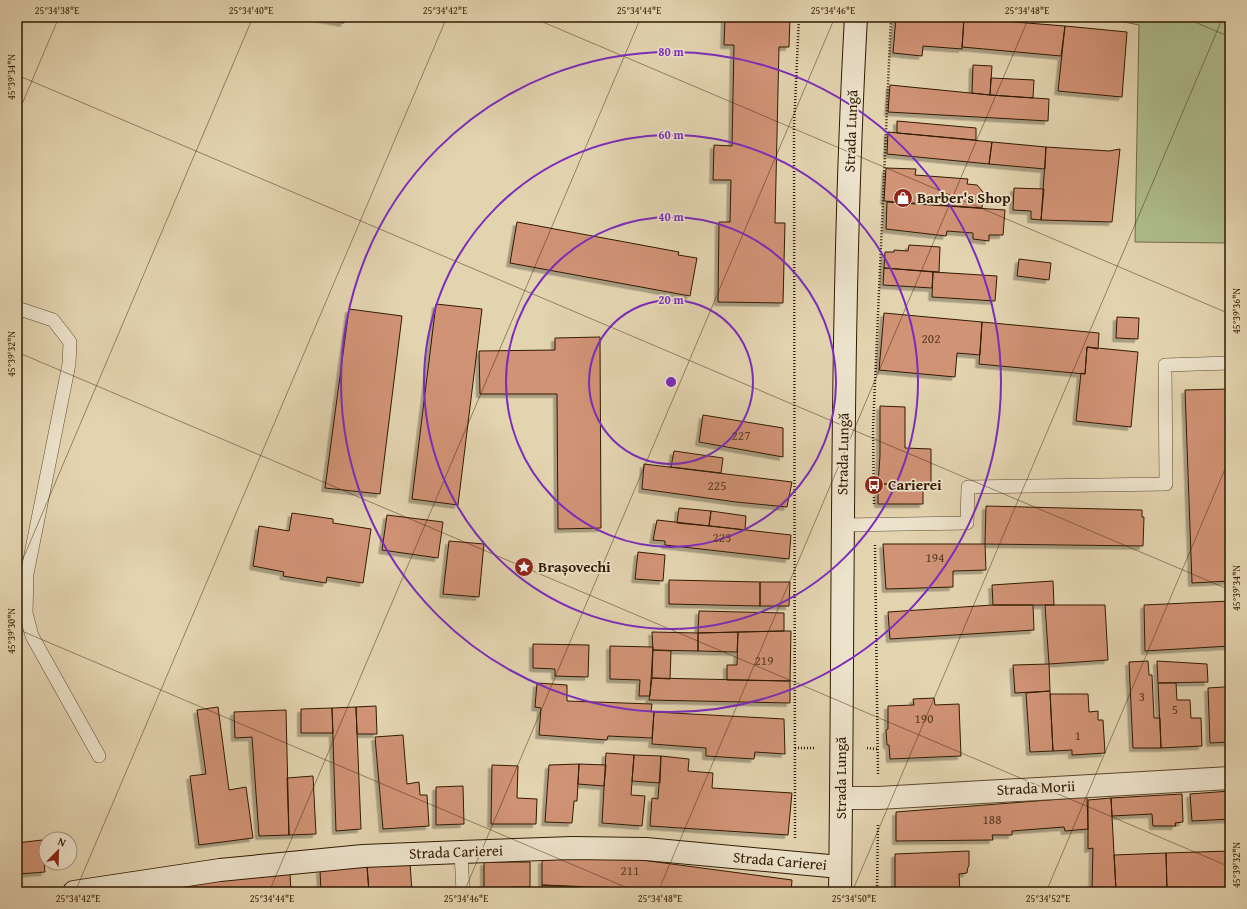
<svg xmlns="http://www.w3.org/2000/svg" width="1247" height="909" font-family="'Gentium Book Plus',serif">
<style>
.green{fill:#afbe8e;stroke:#706c48}
.building{fill:#d19376;stroke:#311a01;filter:url(#shadow)}
.lines{fill:none;stroke-linecap:round;stroke-linejoin:round}
.lane-casing{stroke:#5e482d;stroke-width:14}
.street-casing{stroke:#5e482d;stroke-width:24}
.secondary-casing{stroke:#311a01;stroke-width:24}
.path{stroke:#311a01;stroke-width:2.5;stroke-dasharray:1 2;stroke-linecap:butt}
.lane{stroke:#ede3cc;stroke-width:13}
.street{stroke:#ede3cc;stroke-width:22}
.secondary{stroke:#ede3cc;stroke-width:22}
.ticks{fill:none;stroke:#311a01;stroke-width:1;stroke-opacity:0.45}
.ring{fill:none;stroke:#7b2cbf;stroke-width:2}
.labels{text-anchor:middle;stroke-width:3.5;stroke-linejoin:round;paint-order:stroke}
.number-label{font-size:13px;fill:#59381e}
.street-label{font-size:15px;fill:#311a01;stroke:#ede3cc}
.poi-label{font-size:15px;font-weight:bold;fill:#311a01;stroke:#ede3cc;text-anchor:start}
.centre{fill:#7b2cbf;stroke:#ede3cc;stroke-width:2}
.ring-label{font-size:12px;text-anchor:middle;font-weight:bold;fill:#7b2cbf;stroke:#ede3cc;stroke-width:3.5;stroke-linejoin:round;paint-order:stroke}
.neatline{fill:none;stroke:#311a01;stroke-width:1.5}
.ticks-label{font-size:10px;text-anchor:middle;fill:#311a01}
</style>
<defs>
<filter id="shadow"><feDropShadow dx="-3.5" dy="3.5" stdDeviation="0" flood-color="#0004"/></filter>
</defs>
<rect width="100%" height="100%" fill="#e3d4b0"/>
<filter id="stains"><feTurbulence type="fractalNoise" baseFrequency=".005" numOctaves="4"/><feColorMatrix values="0 0 0 0 .2 0 0 0 0 .09 0 0 0 0 .02 0 0 0 .5 -.17"/></filter>
<radialGradient id="worn" r=".72"><stop offset=".6" stop-color="#630" stop-opacity="0"/><stop offset="1" stop-color="#630" stop-opacity=".3"/></radialGradient>
<path class="green" d="M1100,17H1230V243L1135,242L1139,25Z"/>
<path class="building" d="M311,17H345L344,23Z
M725,17H790L789,47H779L775,223H785L783,303L718,302L719,222H730L731,180H713L714,145L732,146L734,45H724Z
M896,17L964,18L962,49L923,46L922,56L893,53Z
M964,18L1065,26L1061,56L962,47Z
M1065,26L1127,32L1122,97L1058,91Z
M973,65L992,66L990,95L972,93Z
M991,78L1034,80L1033,98L990,95Z
M890,85L990,95L1049,99L1048,121L888,112Z
M897,121L976,128V140L897,133Z
M888,132L992,142L989,164L887,154Z
M992,142L1046,147L1045,169L989,164Z
M1046,147L1109,151L1120,149L1112,222L1041,220Z
M886,168L916,169L915,175L968,179L967,184L977,185L983,192L982,208L884,201Z
M1014,188L1044,189L1041,220L1031,219V211L1013,210Z
M887,202L1005,210L1003,235H989V241L973,239V233L947,231L946,236L886,229Z
M517,222L679,252L678,255L697,258L690,296L510,263Z
M909,245L940,247L939,272L884,268L885,252H894V250L908,251Z
M1019,259L1051,263L1049,280L1017,276Z
M884,268L933,272L932,288L883,285Z
M933,272L997,276L995,301L932,297Z
M436,304L482,309L458,505L412,499Z
M349,309L402,316L380,494L325,488Z
M884,313L982,322L980,355L957,353L955,377L879,370Z
M1117,317L1139,318L1138,339L1116,338Z
M982,322L1099,333L1098,349L1087,347L1085,374L979,364Z
M600,337L601,528L558,529L557,394H480L479,351L555,350V338Z
M1087,347L1138,352L1131,427L1076,421L1081,373L1085,374Z
M1230,389V581L1192,583L1185,390Z
M880,406L905,407V448L931,449V484H878L880,456Z
M703,415L783,428V457L699,442Z
M674,451L723,458L721,473L671,467Z
M644,464L792,482L787,507L736,502L642,489Z
M878,484H923V504H878Z
M986,506L1142,510V517H1144L1143,546L985,544Z
M679,508L711,511L709,526L677,523Z
M711,511L746,516L745,530L709,526Z
M292,513L333,519V523L371,529L363,583L327,577L326,583L283,576L284,572L253,566L259,526L289,531Z
M387,515L443,522L438,558L382,550Z
M657,520L791,535L789,559L665,545V541L653,540Z
M449,541L484,544L479,597L443,594Z
M883,544H985L986,570L953,571V587L886,589Z
M638,552L665,555L663,581L635,579Z
M669,580L760,582V606L669,604Z
M1053,581L1054,605H993L992,585Z
M760,582H790L789,606H760Z
M1230,601V646L1145,651L1144,605Z
M993,605H1033L1034,630L890,639L888,612Z
M1045,605H1105L1108,660L1049,664Z
M699,611L784,613V631L698,633Z
M784,631H791L790,681L727,680V665H737L738,632Z
M652,632L698,633V651L653,650Z
M738,632L737,652L698,651V633Z
M533,644L589,645L588,677L555,676V669L533,668Z
M610,646L653,647L650,696H639L640,680L610,679Z
M653,650L671,651L670,679L652,678Z
M1148,661L1149,675H1152L1154,718H1160L1161,748H1133L1129,662Z
M1157,661L1207,664L1208,682L1158,683Z
M1049,664L1050,691L1015,693L1013,665Z
M652,678L790,681V703L649,700Z
M537,683L567,685V701L652,704L651,711L654,712L652,738L608,736L607,740L539,735L541,708L535,707Z
M1158,683H1176L1177,700H1190L1191,718H1201L1202,746L1161,748Z
M1224,687H1230V742L1210,743L1208,688Z
M1050,691L1053,751L1030,752L1026,693Z
M1050,694H1088L1089,712L1098,711V720H1103L1105,753L1072,755V750L1053,751Z
M934,698L935,705L959,704L961,756L890,759L889,745H887L886,730L888,729V706L914,705L913,699Z
M376,706L377,734H357L356,707Z
M218,707L229,790L246,787L253,838L199,845L190,776L206,774L197,710Z
M356,707L361,829L336,831L332,708Z
M332,708L333,733H301V709Z
M286,710L289,835L259,836L252,737L235,738L234,712Z
M654,712L784,719L785,754L755,752L754,759L706,756V748L652,744Z
M403,735L407,784L419,782L420,795H427L429,826L383,829L375,737Z
M606,753L634,755L631,795L645,796L642,826L602,823Z
M634,755L661,756L660,783L632,781Z
M661,756L689,759L688,771L713,773L712,788L792,793L788,835L650,826L652,798L658,799Z
M579,764L577,801H574L572,823L545,822L549,765Z
M579,764L606,765L604,786L578,784Z
M492,765L518,766L517,798L537,799L536,824H491Z
M313,776L316,834L289,835L287,778Z
M463,786L464,824L436,825V787Z
M1230,791V819L1192,821L1190,794Z
M1182,794L1183,822L1175,823L1176,826H1153L1152,814L1112,816L1111,798Z
M1087,797L1088,829L1065,831L1064,827L1012,831V835H992L993,840L896,841V812Z
M1111,798L1116,890H1092L1093,848L1088,849V800Z
M42,840L45,872L18,874L17,843Z
M969,851V866L968,867L967,873L959,874L960,892H895V854Z
M1230,851V889L1167,891L1166,853Z
M1166,853L1167,889L1116,890L1114,855Z
M619,857L792,880L791,892H648L618,888L542,885V860Z
M484,862H530V887H511V892H484Z
M410,863L412,892H369L367,866Z
M367,866L369,892H321L320,870Z
M290,874L291,892H124L123,890Z
M542,885L579,887V892H542Z
M1079,890H1106V892H1024Z
M1200,890V892H1167V891Z"/>
<g class="lines">
<g class="lane-casing">
<path id="lane" d="M17,308L53,320L70,342L69,364L27,574L26,613L32,636L99,756
M843,525L967,523L968,487L1166,484L1165,365L1230,363
M461,852L463,892"/>
</g>
<g class="street-casing">
<path id="street" d="M841,798H878L1230,778"/>
</g>
<g class="secondary-casing">
<path id="secondary" d="M74,892L220,870L363,856L461,852L572,848L646,849L840,867
M840,892C844,600 840,308 856,17"/>
</g>
<path class="path" d="M874,504L873,428L891,17
M875,545L878,774
M795,748H816
M867,748L877,749
M795,838L794,127L799,17
M877,892L878,823"/>
<use href="#lane" class="lane"/>
<use href="#street" class="street"/>
<use href="#secondary" class="secondary"/>
</g>
<path class="ticks" d="M531,17L1230,314M1183,17L1230,37M17,75L1230,590M17,116L59,17M17,352L1230,867M17,573L253,17M17,629L637,892M75,892L447,17M269,892L641,17M464,892L835,17M658,892L1029,17M852,892L1223,17M1046,892L1230,457"/>
<g class="ring">
<circle cx="671" cy="382" r="82"/>
<circle cx="671" cy="382" r="165"/>
<circle cx="671" cy="382" r="247"/>
<circle cx="671" cy="382" r="330"/>
</g>
<defs>
<g id="shop-disc" transform="scale(1)"><circle r="9.5" fill="#8f2418" stroke="#ede3cc"/><path d="M-5-2.5h2.3a2.7 3.5 0 0 1 5.4 0H5L5.5 6h-11ZM-1.5-2.5h3a1.5 2.3 0 0 0-3 0Z" fill="#fff"/></g>
<g id="bus-disc" transform="scale(1)"><circle r="9.5" fill="#8f2418" stroke="#ede3cc"/><path d="M-5-6H5V4H4V6H2V4H-2V6H-4V4H-5ZM-3.5-4V0h7V-4ZM-3.5 1.2v1.5H-2V1.2ZM2 1.2v1.5H3.5V1.2Z" fill="#fff"/></g>
<g id="sight-disc" transform="scale(1)"><circle r="9.5" fill="#8f2418" stroke="#ede3cc"/><path d="M0-6L1.8-2.2L6-1.7L2.9 1.2L3.7 5.4L0 3.3L-3.7 5.4L-2.9 1.2L-6-1.7L-1.8-2.2Z" fill="#fff"/></g>
</defs>
<g fill-rule="evenodd">
<use href="#shop-disc" x="903" y="198"/>
<use href="#bus-disc" x="874" y="485"/>
<use href="#sight-disc" x="524" y="567"/>
</g>
<g class="labels">
<g class="number-label">
<text x="931" y="343">202</text>
<text x="741" y="440">227</text>
<text x="717" y="490">225</text>
<text x="722" y="542">223</text>
<text x="935" y="562">194</text>
<text x="764" y="665">219</text>
<text x="1142" y="701">3</text>
<text x="1175" y="714">5</text>
<text x="924" y="723">190</text>
<text x="1078" y="740">1</text>
<text x="992" y="824">188</text>
<text x="630" y="875">211</text>
</g>
<g class="street-label">
<text transform="translate(851 131) rotate(-88)" y="5">Strada Lungă</text>
<text transform="translate(843 454) rotate(-89)" y="5">Strada Lungă</text>
<text transform="translate(841 778) rotate(-90)" y="5">Strada Lungă</text>
<text transform="translate(1036 788) rotate(-3)" y="5">Strada Morii</text>
<text transform="translate(456 852) rotate(-2)" y="5">Strada Carierei</text>
<text transform="translate(780 861) rotate(5)" y="5">Strada Carierei</text>
</g>
<g class="poi-label">
<text x="917" y="203">Barber's Shop</text>
<text x="888" y="490">Carierei</text>
<text x="538" y="572">Brașovechi</text>
</g>
</g>
<circle cx="671" cy="382" r="6" class="centre"/>
<g class="ring-label">
<text x="671" y="56">80 m</text>
<text x="671" y="139">60 m</text>
<text x="671" y="221">40 m</text>
<text x="671" y="304">20 m</text>
</g>
<rect width="1247" height="909" fill="none" stroke="#e3d4b0" stroke-width="44"/>
<g transform="translate(58 851) rotate(23)"><circle r="19" fill="#ede3cc" stroke="#a2937b"/>
<path d="M0-3L7 15L0 10L-7 15Z" fill="#8f2418"/>
<text y="-6" font-size="11" font-weight="bold" text-anchor="middle" fill="#311a01">N</text>
</g>
<rect x="22" y="22" width="1203" height="865" class="neatline"/>
<g class="ticks-label">
<text x="57" y="14">25°34'38"E</text>
<text x="251" y="14">25°34'40"E</text>
<text x="445" y="14">25°34'42"E</text>
<text x="639" y="14">25°34'44"E</text>
<text x="833" y="14">25°34'46"E</text>
<text x="1027" y="14">25°34'48"E</text>
<text transform="translate(11 77) rotate(-90)" y="4">45°39'34"N</text>
<text transform="translate(1236 311) rotate(-90)" y="4">45°39'36"N</text>
<text transform="translate(11 354) rotate(-90)" y="4">45°39'32"N</text>
<text transform="translate(1236 588) rotate(-90)" y="4">45°39'34"N</text>
<text transform="translate(11 631) rotate(-90)" y="4">45°39'30"N</text>
<text transform="translate(1236 865) rotate(-90)" y="4">45°39'32"N</text>
<text x="78" y="902">25°34'42"E</text>
<text x="272" y="902">25°34'44"E</text>
<text x="466" y="902">25°34'46"E</text>
<text x="660" y="902">25°34'48"E</text>
<text x="854" y="902">25°34'50"E</text>
<text x="1048" y="902">25°34'52"E</text>
</g>
<rect width="100%" height="100%" filter="url(#stains)"/>
<rect width="100%" height="100%" fill="url(#worn)"/>
</svg>
